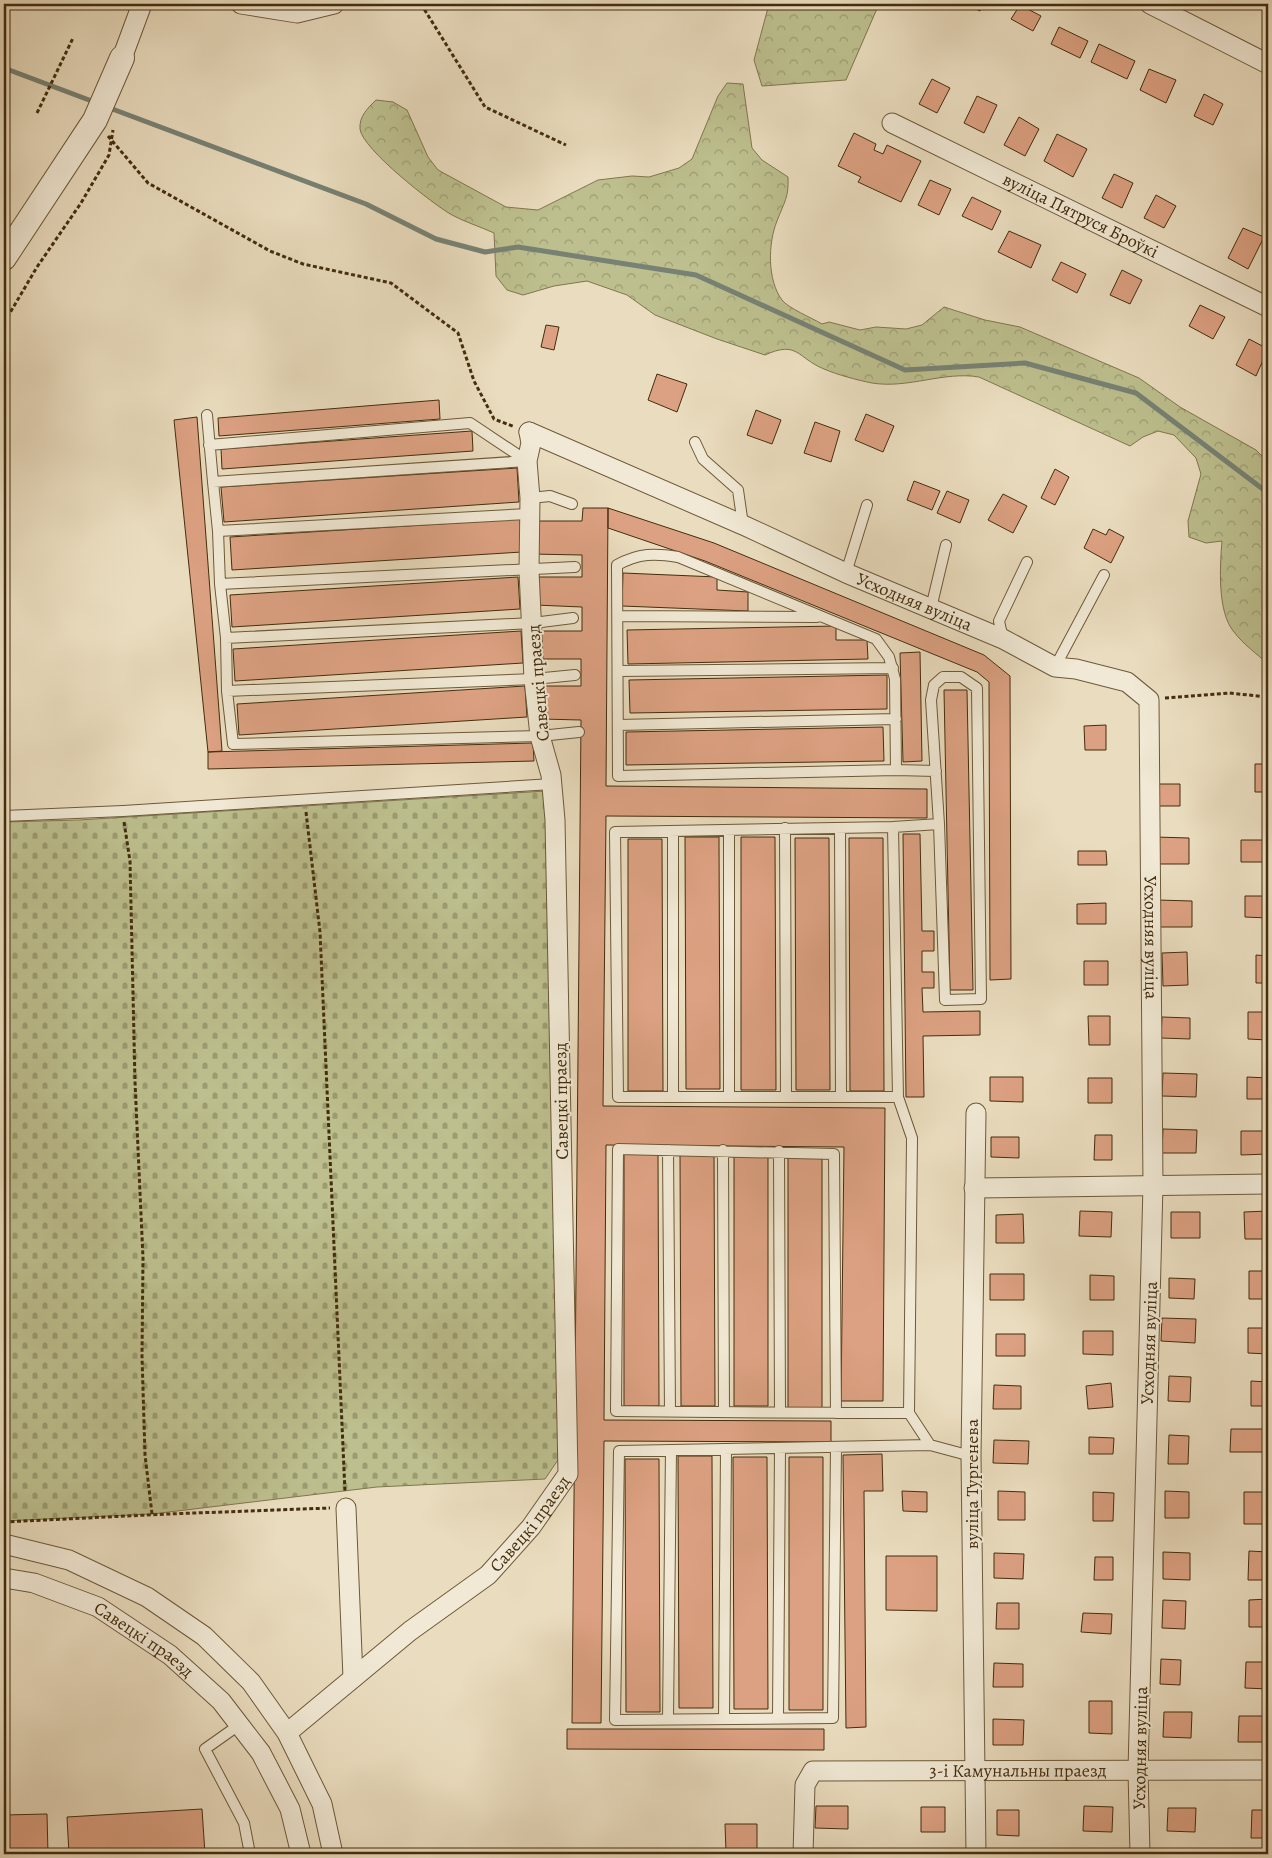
<svg xmlns="http://www.w3.org/2000/svg" width="1272" height="1858" font-family="Alegreya,serif">
<style>
.forest{fill:url(#forest-crowns);stroke:#80764d}
.cemetery{fill:url(#cemetery-stones);stroke:#80764d}
.lines{fill:none;stroke-linecap:round;stroke-linejoin:round}
.stream{stroke:#778274;stroke-width:5}
.building{fill:#dca182;stroke:#432d0c}
.service-casing{stroke:#6d5939;stroke-width:12}
.minor-casing{stroke:#6d5939;stroke-width:21}
.tertiary-casing{stroke:#6d5939;stroke-width:26}
.path{stroke:#432d0c;stroke-width:3;stroke-dasharray:4 2.5;stroke-linecap:butt}
.service{stroke:#f1e9d5;stroke-width:10}
.minor{stroke:#f1e9d5;stroke-width:19}
.tertiary{stroke:#f1e9d5;stroke-width:24}
.labels{text-anchor:middle;stroke-width:4;stroke-linejoin:round;paint-order:stroke}
.street-label{font-size:18px;fill:#432d0c;stroke:#f1e9d5}
</style>
<defs>
<pattern id="forest-crowns" width="20" height="18" patternUnits="userSpaceOnUse" patternTransform="scale(1.25)"><rect width="20" height="18" fill="#bdbf8e"/><path d="M2 6a3 3 0 1 1 6 0M12 15a3 3 0 1 1 6 0" fill="none" stroke="#9b9c72"/></pattern>
<pattern id="cemetery-stones" width="16" height="16" patternUnits="userSpaceOnUse" patternTransform="scale(1.25)"><rect width="16" height="16" fill="#bdbf8e"/><path d="M2 7V4a2 2 0 0 1 4 0v3zM10 15v-3a2 2 0 0 1 4 0v3z" fill="#9b9c72"/></pattern>
</defs>
<rect width="100%" height="100%" fill="#eaddbf"/>
<filter id="stains"><feTurbulence type="fractalNoise" baseFrequency=".004" numOctaves="4"/><feColorMatrix values="0 0 0 0 .2 0 0 0 0 .09 0 0 0 0 .02 0 0 0 .5 -.17"/></filter>
<radialGradient id="worn" r=".72"><stop offset=".6" stop-color="#630" stop-opacity="0"/><stop offset="1" stop-color="#630" stop-opacity=".3"/></radialGradient>
<path class="forest" d="M769,4H879L846,80L762,86L754,60Z
M727,83L743,84L752,148L762,160L788,177C789,198 784,202 777,221C768,243 767,280 782,300C788,308 812,318 822,324L829,322L860,330L876,327L906,329L922,325L944,307L985,320L1020,327L1139,378L1180,407L1256,450L1267,461L1268,664C1257,654 1243,644 1234,632C1217,612 1220,566 1222,541L1206,543L1189,537L1188,521L1201,474L1196,458L1174,435L1158,431L1143,437L1130,446L979,377C944,371 908,389 872,383C857,380 838,375 824,369C797,358 798,340 765,355L717,339L655,315L627,295L587,281L554,286L523,295L507,290L496,276L494,233C481,227 465,222 452,215C434,205 362,149 360,129C359,116 368,108 376,100L393,102L407,110L428,157L438,170L506,207L538,210L598,180L632,176L649,177L679,168L692,159L718,96Z"/>
<path class="cemetery" d="M546,791L560,1457L545,1479L377,1487L152,1514L4,1521V822L79,820Z"/>
<g class="lines">
<path class="stream" d="M4,68L97,103
M107,107L366,204L436,239L485,252L518,247L696,275L905,370L1025,363L1136,393L1268,493"/>
</g>
<path class="building" d="M965,4H984L980,11Z
M1020,5L1041,16L1033,31L1011,19Z
M1059,27L1088,41L1080,58L1051,44Z
M1099,44L1135,61L1127,79L1091,62Z
M1149,69L1176,80L1166,103L1140,90Z
M932,79L950,88L937,113L919,104Z
M1204,94L1223,104L1213,125L1194,116Z
M977,96L997,105L984,133L964,123Z
M1019,117L1039,129L1025,156L1004,145Z
M854,133L876,144L874,150L883,154L887,145L921,161L901,202L858,182L861,177L838,166Z
M1057,134L1087,149L1073,177L1044,161Z
M1114,174L1133,183L1122,208L1102,198Z
M930,180L951,189L939,215L918,205Z
M1156,195L1176,206L1164,228L1144,218Z
M972,197L1001,211L992,230L962,216Z
M1243,228L1264,237L1248,269L1228,258Z
M1009,231L1041,245L1031,268L998,252Z
M1061,262L1086,274L1077,293L1052,280Z
M1122,270L1142,280L1130,304L1110,295Z
M1200,305L1225,317L1213,339L1189,326Z
M546,325L559,327L554,350L541,347Z
M1249,339L1268,349L1256,376L1236,365Z
M657,374L687,384L677,412L648,400Z
M439,400L440,419L219,436L218,418Z
M756,410L781,420L772,444L747,435Z
M866,414L894,426L883,452L855,440Z
M197,417L222,751L208,752L174,420Z
M815,422L840,431L831,462L804,453Z
M472,431L473,451L222,469L221,449Z
M517,468L519,502L224,522L221,487Z
M1055,469L1069,477L1055,505L1041,498Z
M914,481L940,491L932,510L907,500Z
M947,491L969,500L960,523L937,513Z
M1003,494L1027,506L1013,533L988,520Z
M583,508H608L606,786L927,789V818L606,816L603,1106L885,1108L883,1401H841L844,1147L606,1145L604,1420L831,1421V1442L604,1441L601,1723H572L581,720L541,719V686H581V659H539V631H582V607L535,605L533,577H582V555L531,554L532,521H582Z
M608,508L714,543L984,655L1010,676L1011,979L990,980L989,682L977,672L705,561L608,528Z
M520,519L522,552L232,570L230,537Z
M1093,529L1106,535L1109,529L1124,537L1111,563L1084,548Z
M623,573L717,577V590L748,592V611L622,606Z
M518,577L520,609L232,627L230,595Z
M836,626V640H867L868,659L628,664L627,630Z
M521,631L523,663L235,681L233,649Z
M920,652L922,761L903,762L900,653Z
M887,675V709L630,713L629,680Z
M525,686L527,717L239,735L237,704Z
M944,690H967L973,990H950Z
M1106,725V750H1085L1084,726Z
M883,727L884,761L626,765V732Z
M533,743L534,761L208,769V752Z
M1255,764H1268V792H1255Z
M1158,784H1180V806H1159Z
M903,834H920L922,931H934V951H922V972H934V988H922L923,1012L980,1011V1035L923,1036L924,1097H906Z
M685,837H719L720,1089H686Z
M741,837H775L776,1090H741Z
M1155,837L1189,838V864H1155Z
M795,838H829L830,1090H796Z
M849,838H883L884,1091H850Z
M628,839H662L663,1091H628Z
M1241,840H1268V862H1241Z
M1078,851H1106L1107,865H1078Z
M1245,896H1268V918L1245,917Z
M1157,900L1192,901V927H1157Z
M1106,903V924H1077V904Z
M1187,952L1188,985L1163,986L1162,953Z
M1256,955L1268,956V983H1256Z
M1084,961H1108V985H1084Z
M1248,1012H1268V1040L1248,1039Z
M1088,1016H1110V1045H1089Z
M1162,1017L1190,1018V1039L1161,1038Z
M1163,1073L1197,1074L1196,1097L1162,1096Z
M990,1077H1023V1102L990,1101Z
M1247,1077L1268,1078V1099H1247Z
M1088,1078H1112V1103H1088Z
M1163,1129L1197,1130L1196,1153H1162Z
M1241,1131H1268V1154L1241,1155Z
M1095,1135H1112V1160H1094Z
M991,1137H1019V1158L991,1157Z
M624,1153H658L659,1406H624Z
M680,1154H714L715,1406H681Z
M734,1154H768V1406H734Z
M788,1157H822V1410H788Z
M1080,1211L1112,1212L1111,1237L1079,1236Z
M1268,1211V1239H1245L1244,1212Z
M1171,1212H1200V1238H1171Z
M1023,1214L1024,1243H996V1215Z
M1249,1271H1268V1299H1249Z
M990,1274H1024V1300H990Z
M1090,1275L1114,1276V1300H1090Z
M1169,1278L1195,1279L1194,1299L1169,1298Z
M1162,1318L1196,1319L1195,1343L1161,1341Z
M1248,1328H1268V1354L1248,1353Z
M1083,1331H1113V1355L1083,1354Z
M996,1334H1025V1356H996Z
M1169,1376L1191,1377L1190,1402L1168,1401Z
M1251,1381L1268,1382V1406H1251Z
M1111,1383L1113,1407L1088,1409L1086,1386Z
M994,1385L1021,1386V1409H993Z
M1231,1429H1268V1452H1230Z
M1169,1435L1189,1436L1188,1464H1168Z
M1089,1437L1114,1438L1113,1454H1089Z
M994,1440L1029,1441L1028,1464L993,1463Z
M882,1454L883,1491H864L866,1727L846,1728L843,1455Z
M678,1456H712L713,1708H679Z
M733,1457H767L768,1709H734Z
M789,1457H823V1710H789Z
M625,1459H659L660,1712H626Z
M902,1491L927,1492V1512L903,1511Z
M998,1491L1025,1492V1520H998Z
M1165,1491L1189,1492V1518H1165Z
M1093,1492L1114,1493L1113,1521H1093Z
M1244,1492H1268V1524H1244Z
M1249,1551L1268,1552V1580H1248Z
M1163,1552L1190,1553V1580L1163,1579Z
M994,1553L1024,1554L1023,1579L994,1578Z
M886,1556H937V1611L886,1610Z
M1095,1557H1113V1580H1094Z
M1268,1599V1627H1249V1600Z
M1163,1600L1186,1601L1185,1629L1162,1628Z
M997,1603H1019V1629H996Z
M1083,1613L1112,1614L1111,1634L1081,1632Z
M1161,1659L1181,1660L1180,1685L1160,1684Z
M1246,1662H1268V1689L1245,1688Z
M994,1663L1023,1664V1687H993Z
M1089,1701H1112V1734L1089,1733Z
M1164,1712H1192L1191,1738L1163,1737Z
M1239,1716H1268V1742H1238Z
M993,1719L1024,1720L1023,1745H993Z
M567,1729H824V1750L567,1749Z
M816,1806H848V1829L815,1828Z
M1084,1806L1113,1807L1112,1832L1083,1831Z
M921,1807H945V1832H921Z
M1168,1808H1196L1195,1832L1167,1831Z
M202,1809L205,1854H69L67,1817Z
M997,1810H1019V1836L997,1835Z
M1252,1810H1268V1838H1251Z
M47,1814L48,1854H4V1815Z
M725,1824H757V1852H726Z"/>
<g class="lines">
<g class="service-casing">
<path id="service" d="M207,415L213,482
M695,442L703,459L738,490L743,525
M209,445L470,423L527,461
M530,498L550,496L572,504
M218,531L213,482L527,461
M846,573L867,505
M220,584L218,531L528,514
M931,608L946,545
M618,616L817,617
M573,618L533,623L226,638L227,691L233,744L540,736L579,732
M226,638L220,584L575,567
M1003,639L999,621L1027,562
M1055,667L1104,575
M618,671L893,668
M943,677H961L977,688L981,999L945,1000L939,824L931,700L934,685Z
M227,691L534,679L575,675
M618,725L896,719
M896,770L895,679L889,657L876,639L678,557C655,553 639,553 617,565L618,776L896,770L936,771
M4,816L123,811L552,784
M893,827L939,824
M785,828L786,1097
M840,828L841,1097
M673,831V1096
M729,1097V830
M898,1097H618L615,832L893,827L898,1097L912,1138L909,1413
M668,1150L670,1412
M723,1150L724,1412
M779,1151L780,1412
M836,1413L834,1154L618,1149L616,1411C714,1412 811,1413 909,1413L930,1445L971,1456
M836,1447L833,1718L615,1720L619,1451L930,1445
M778,1718L780,1448
M668,1719L671,1450
M724,1719L726,1449
M239,1725L205,1749L244,1823L250,1854"/>
</g>
<g class="minor-casing">
<g id="minor">
<path d="M241,4L297,13L334,4"/>
<path d="M1150,4L1268,64"/>
<path d="M122,58L142,4"/>
<path id="s1" d="M892,123L1268,307"/>
<path id="s2" d="M529,432L743,525L846,573L1003,639L1055,667L1076,669L1127,682L1149,700L1153,1185L1138,1771L1140,1854"/>
<path d="M974,1188L1268,1184"/>
<path d="M346,1508L353,1678"/>
<path d="M4,1544L69,1560L147,1597L204,1636L251,1682L287,1733L322,1804L333,1854"/>
<path id="s3" d="M4,1578L34,1583L98,1607L170,1655L221,1701L261,1753L290,1809L301,1854"/>
<path id="s4" d="M287,1733L410,1631L488,1575L531,1527L568,1474L555,820L551,775L540,736L534,679L529,571L530,498L527,461L531,443L529,432"/>
<path id="s5" d="M803,1854L805,1785L813,1771L1268,1770"/>
<path d="M976,1854L971,1456L976,1113"/>
</g>
</g>
<g class="tertiary-casing">
<path id="tertiary" d="M4,258L95,120L122,58"/>
</g>
<path class="path" d="M421,4L485,107L566,145
M37,113L73,38
M108,136L148,183L270,251L303,264L391,283L458,333L474,381L494,419L515,427
M4,323L37,267L81,203L109,155L113,130
M1165,698L1229,693L1268,697
M306,812L320,932L345,1492
M124,822L130,861L135,1082L143,1258L142,1356L145,1455L152,1514
M4,1522L168,1514L330,1508"/>
<use href="#service" class="service"/>
<use href="#minor" class="minor"/>
<use href="#tertiary" class="tertiary"/>
</g>
<g class="labels">
<g class="street-label">
<text dy="6" stroke="none"><textPath href="#s1" startOffset="210">вуліца Пятруся Броўкі</textPath></text>
<text dy="6" stroke="none"><textPath href="#s2" startOffset="421">Усходняя вуліца</textPath></text>
<text transform="translate(538 683) rotate(-95)" y="6">Савецкі праезд</text>
<text dy="6" stroke="none"><textPath href="#s2" startOffset="916">Усходняя вуліца</textPath></text>
<text transform="translate(561 1101) rotate(-91)" y="6">Савецкі праезд</text>
<text transform="translate(1149 1343) rotate(-88)" y="6">Усходняя вуліца</text>
<text transform="translate(972 1484) rotate(-90)" y="6">вуліца Тургенева</text>
<text dy="6" stroke="none"><textPath href="#s4" startOffset="322">Савецкі праезд</textPath></text>
<text dy="6" stroke="none"><textPath href="#s3" startOffset="155">Савецкі праезд</textPath></text>
<text transform="translate(1140 1748) rotate(-89)" y="6">Усходняя вуліца</text>
<text dy="6" stroke="none"><textPath href="#s5" startOffset="290">3-і Камунальны праезд</textPath></text>
</g>
</g>
<rect width="1272" height="1858" fill="none" stroke="#eaddbf" stroke-width="20"/>
<rect x="5" y="5" width="1262" height="1848" fill="none" stroke="#432d0c" stroke-width="2.5"/>
<rect x="10" y="10" width="1252" height="1838" fill="none" stroke="#432d0c"/>
<rect width="100%" height="100%" filter="url(#stains)"/>
<rect width="100%" height="100%" fill="url(#worn)"/>
</svg>
